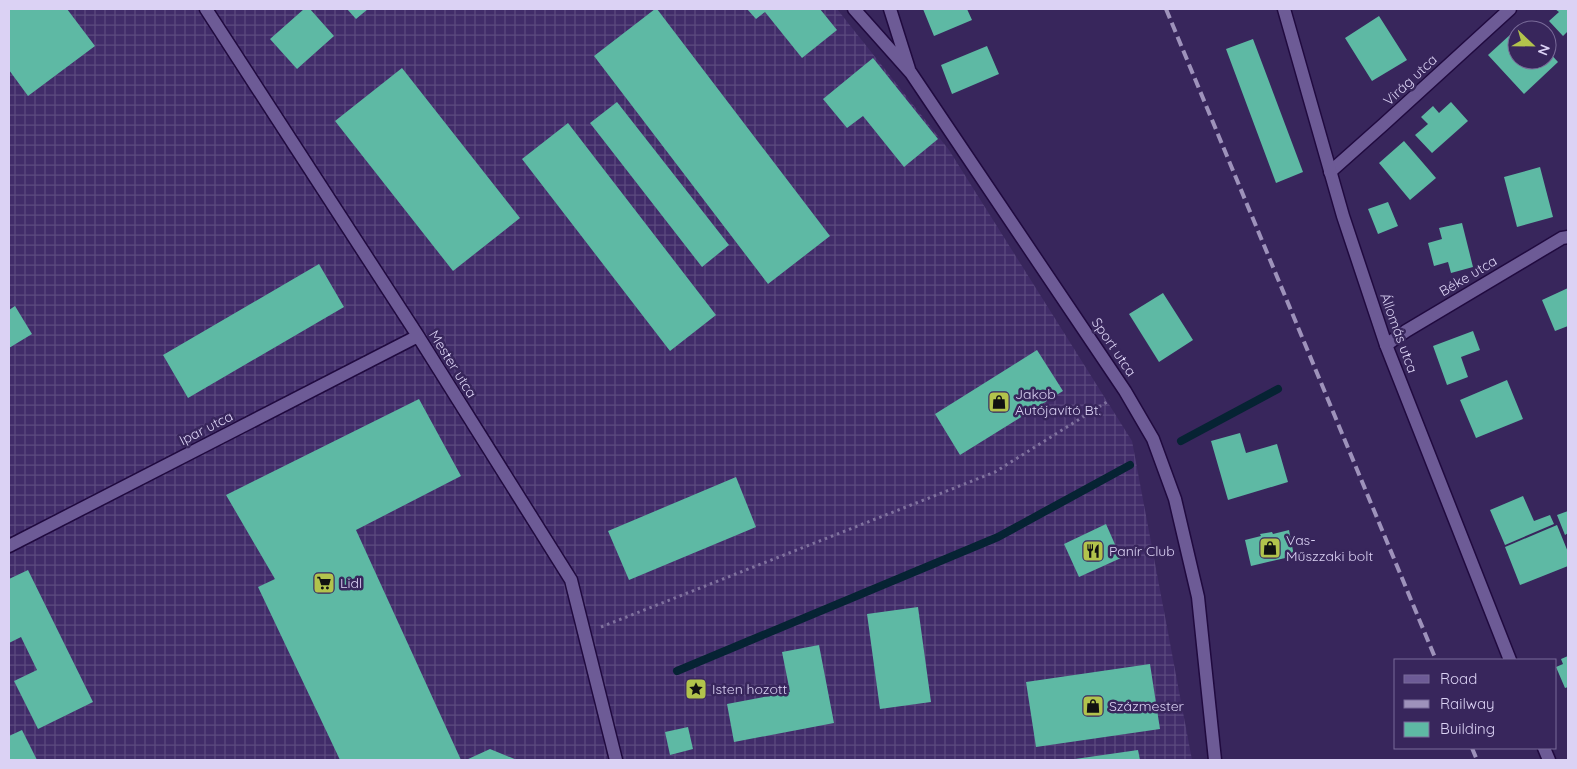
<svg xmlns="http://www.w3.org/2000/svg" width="1577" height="769" font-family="Quicksand,sans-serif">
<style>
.industrial{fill:url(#industrial-grid)}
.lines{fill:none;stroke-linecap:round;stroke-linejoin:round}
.stream{stroke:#062333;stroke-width:8}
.building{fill:#5eb9a4}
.minor-casing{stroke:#200a3f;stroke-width:15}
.tertiary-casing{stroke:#200a3f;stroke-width:15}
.path{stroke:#80729f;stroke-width:3;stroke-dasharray:2.5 4;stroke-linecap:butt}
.minor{stroke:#6d5b96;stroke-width:12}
.tertiary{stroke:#6d5b96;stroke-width:12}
.rail{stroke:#9e92bb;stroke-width:4;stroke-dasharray:10 5;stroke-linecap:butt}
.labels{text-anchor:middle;stroke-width:5;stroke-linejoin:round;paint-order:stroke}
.street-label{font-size:14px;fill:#dbd2f4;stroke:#38265c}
.poi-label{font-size:14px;fill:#dbd2f4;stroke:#38265c;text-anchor:start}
</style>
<defs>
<pattern id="industrial-grid" width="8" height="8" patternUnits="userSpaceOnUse" patternTransform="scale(1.25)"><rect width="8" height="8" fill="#412c69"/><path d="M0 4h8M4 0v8" fill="none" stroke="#5c4a7f"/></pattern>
</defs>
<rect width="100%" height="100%" fill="#38265c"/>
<path class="industrial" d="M9,9H837L949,150L1132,441L1192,760H9Z"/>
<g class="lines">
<path class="stream" d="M1181,441L1278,389
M677,671L998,537L1130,465"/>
</g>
<path class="building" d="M9,9H67L95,46L28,96L9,70Z
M304,9H310L334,36L297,69L270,39Z
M347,9H368L356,19Z
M655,9H657L830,236L768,284L594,56Z
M747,9H820L837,30L802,58L765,12L756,19Z
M923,9H967L972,20L934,36Z
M1555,9H1568V31L1563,36L1549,21L1559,12Z
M1379,16L1407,60L1372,81L1345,38Z
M1523,23L1529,30H1517V60H1547V50L1558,62L1524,94L1488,55Z
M1253,39L1303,172L1276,183L1226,49Z
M987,46L999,74L952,94L941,65Z
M873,58L938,139L904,167L863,116L847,128L823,99Z
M402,68L520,218L453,271L335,121Z
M617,102L729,245L702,267L590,123Z
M1451,102L1468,121L1432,153L1415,135L1428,124L1421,117L1433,106L1439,113Z
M568,123L716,315L670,351L522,159Z
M1404,141L1436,178L1410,200L1379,163Z
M1540,167L1553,217L1517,227L1504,177Z
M1388,202L1398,226L1378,234L1368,209Z
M1462,223L1473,267L1451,273L1448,262L1434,266L1428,243L1442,239L1439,228Z
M319,264L344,307L188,398L163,355Z
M1568,288V326L1555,331L1542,300Z
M1163,293L1193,340L1159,362L1129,314Z
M15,306L32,334L9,348V310Z
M1473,331L1480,350L1461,357L1468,377L1447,385L1433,346Z
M1037,350L1063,391L960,455L935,414Z
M1507,380L1523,419L1476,438L1460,400Z
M419,399L461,476L356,530L461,760H340L258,587L275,579L226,495Z
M1240,433L1246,453L1277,444L1288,482L1228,500L1211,441Z
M736,477L756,527L629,580L608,531Z
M1523,496L1534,521L1550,515L1554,524L1505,545L1490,510Z
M1568,511V533L1565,535L1557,515Z
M1106,524L1121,558L1079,577L1064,544Z
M1557,525L1568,552V566L1520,585L1505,547Z
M1289,530L1294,556L1251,566L1245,540L1261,536L1260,534L1272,532L1273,534Z
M28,570L93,702L38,729L14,681L37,670L21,637L9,643V579Z
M918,607L931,702L880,709L867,614Z
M819,645L834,723L734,742L727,704L790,692L782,652Z
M1568,656V687L1565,688L1556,667L1563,664L1561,659Z
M1150,664L1160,729L1036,747L1026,682Z
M688,727L693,749L670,755L665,732Z
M22,730L37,760H9V736Z
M490,749L517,760H466Z
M1138,750L1140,760H1075V759Z"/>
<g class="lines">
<g class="minor-casing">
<path id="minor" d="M206,9L418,336L571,580L616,760
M854,9L911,73L1125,391L1153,439L1175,499L1198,597L1215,760
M890,9L909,69
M1330,172L1384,124L1510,9
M1386,345L1406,331L1562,238L1568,237
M9,546L418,336"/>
</g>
<g class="tertiary-casing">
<path id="tertiary" d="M1284,9L1343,216L1386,345L1510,660
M1544,748L1549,760"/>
</g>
<path class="path" d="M601,627L995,472L1110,400"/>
<use href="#minor" class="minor"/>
<use href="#tertiary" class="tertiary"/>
<path class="rail" d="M1166,9L1436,660
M1472,748L1477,760"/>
</g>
<defs>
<g id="shop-square" transform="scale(1.125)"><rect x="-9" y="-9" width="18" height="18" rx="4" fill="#b2c34c" stroke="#38265c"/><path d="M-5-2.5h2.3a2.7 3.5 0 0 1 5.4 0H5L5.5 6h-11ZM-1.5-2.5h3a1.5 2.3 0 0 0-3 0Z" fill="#111"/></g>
<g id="restaurant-square" transform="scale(1.125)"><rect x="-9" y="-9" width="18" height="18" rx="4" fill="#b2c34c" stroke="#38265c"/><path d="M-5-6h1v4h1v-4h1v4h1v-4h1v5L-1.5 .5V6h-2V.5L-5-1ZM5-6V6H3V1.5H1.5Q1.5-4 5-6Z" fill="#111"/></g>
<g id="supermarket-square" transform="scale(1.125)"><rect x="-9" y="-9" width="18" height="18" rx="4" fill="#b2c34c" stroke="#38265c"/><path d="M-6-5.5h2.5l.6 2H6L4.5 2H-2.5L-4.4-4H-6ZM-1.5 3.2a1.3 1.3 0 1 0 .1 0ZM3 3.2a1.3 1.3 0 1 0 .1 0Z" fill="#111"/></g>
<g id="sight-square" transform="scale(1.125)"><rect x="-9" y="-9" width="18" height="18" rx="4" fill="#b2c34c" stroke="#38265c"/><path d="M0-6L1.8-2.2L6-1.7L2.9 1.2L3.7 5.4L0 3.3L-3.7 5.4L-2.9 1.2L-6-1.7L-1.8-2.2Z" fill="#111"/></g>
</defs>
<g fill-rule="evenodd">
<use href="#shop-square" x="999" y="402"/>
<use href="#shop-square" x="1270" y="548"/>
<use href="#restaurant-square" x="1093" y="551"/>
<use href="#supermarket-square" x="324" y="583"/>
<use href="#sight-square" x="696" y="689"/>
<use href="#shop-square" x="1093" y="706"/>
</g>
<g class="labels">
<g class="street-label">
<text transform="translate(1410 80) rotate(-43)" y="5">Virág utca</text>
<text transform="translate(1468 276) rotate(-31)" y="5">Béke utca</text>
<text transform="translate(1399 333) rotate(70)" y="5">Állomás utca</text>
<text transform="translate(1114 347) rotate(56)" y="5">Sport utca</text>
<text transform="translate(453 364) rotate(58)" y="5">Mester utca</text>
<text transform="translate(206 428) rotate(-27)" y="5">Ipar utca</text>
</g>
<g class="poi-label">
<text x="1015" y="399">Jakob<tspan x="1015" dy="16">Autójavító Bt.</tspan></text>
<text x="1286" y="545">Vas-<tspan x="1286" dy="16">Műszzaki bolt</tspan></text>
<text x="1109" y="556">Panír Club</text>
<text x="340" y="588">Lidl</text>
<text x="712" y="694">Isten hozott</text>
<text x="1109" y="711">Százmester</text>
</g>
</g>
<rect width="1577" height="769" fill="none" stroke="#dbd2f4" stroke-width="20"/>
<rect x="1394" y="659" width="162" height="90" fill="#38265c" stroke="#796b99"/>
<rect x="1404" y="675" width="25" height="8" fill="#6d5b96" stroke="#796b99"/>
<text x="1440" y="684" font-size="15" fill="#dbd2f4">Road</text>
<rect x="1404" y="700" width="25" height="8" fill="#9e92bb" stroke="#796b99"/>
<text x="1440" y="709" font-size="15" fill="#dbd2f4">Railway</text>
<rect x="1404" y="722" width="25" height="15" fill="#5eb9a4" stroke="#796b99"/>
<text x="1440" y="734" font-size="15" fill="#dbd2f4">Building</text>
<g transform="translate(1532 45) rotate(112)"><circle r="24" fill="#38265c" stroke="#796b99"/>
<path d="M0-4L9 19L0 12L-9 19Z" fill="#b2c34c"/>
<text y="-8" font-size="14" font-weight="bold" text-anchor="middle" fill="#dbd2f4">N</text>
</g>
</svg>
